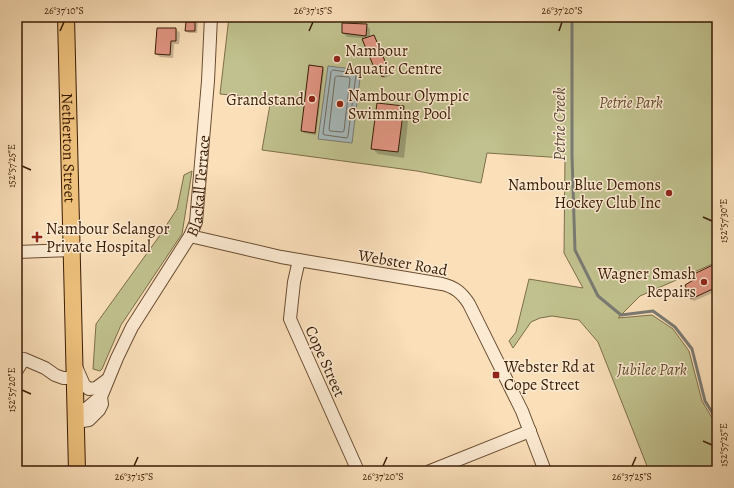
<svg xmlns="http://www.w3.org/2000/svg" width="734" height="488" font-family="Alegreya,serif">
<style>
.green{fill:#c0c18e;stroke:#7d6e49}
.water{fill:#a5b9bb;stroke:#7a7a72}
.shadow{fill:#0003}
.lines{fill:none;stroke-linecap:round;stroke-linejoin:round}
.shore{stroke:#706a60;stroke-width:1}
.stream{stroke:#7a7a72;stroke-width:3}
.building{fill:#e19582;stroke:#3a1c04}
.minor-casing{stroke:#6a4d31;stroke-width:14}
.major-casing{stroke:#3a1c04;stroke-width:18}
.minor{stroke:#fcead2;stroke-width:12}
.major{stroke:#edc07c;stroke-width:16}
.ticks{fill:none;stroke:#3a1c04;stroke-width:1.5}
.poi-dot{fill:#8f2418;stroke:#fcead2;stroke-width:1.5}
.labels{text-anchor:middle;stroke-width:3;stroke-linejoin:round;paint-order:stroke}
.poi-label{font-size:16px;fill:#3a1c04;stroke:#fcead2;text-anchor:start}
.park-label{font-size:16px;font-style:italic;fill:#624e2d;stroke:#fcead2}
.street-label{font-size:16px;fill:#3a1c04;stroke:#fcead2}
.water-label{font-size:17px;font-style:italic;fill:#5a4b3b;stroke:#fcead2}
.neatline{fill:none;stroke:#3a1c04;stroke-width:1.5}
.ticks-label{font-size:10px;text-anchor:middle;fill:#3a1c04}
</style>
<rect width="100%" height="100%" fill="#fadfb9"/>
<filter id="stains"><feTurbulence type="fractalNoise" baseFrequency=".005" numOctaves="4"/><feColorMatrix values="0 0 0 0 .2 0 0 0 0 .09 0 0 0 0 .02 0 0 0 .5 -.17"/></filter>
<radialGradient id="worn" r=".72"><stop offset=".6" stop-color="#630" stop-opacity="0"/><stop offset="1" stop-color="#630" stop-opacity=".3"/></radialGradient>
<path class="green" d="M229,17H717V262L640,296L618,318L652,315L673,329L689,351L702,401L717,426V471H649L598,342L579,320L552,316L540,318L531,322L513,348L509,341L516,332L529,279L583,288L564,253L565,158L487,153L481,183L417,171L262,150L271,99L220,94Z
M192,171L182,234L121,325L102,369L100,371L93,369L96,324L158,238L177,209L184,175Z"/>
<path class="water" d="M328,66L361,70L352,143L318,139Z"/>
<path class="shadow" d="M91,17H115V20L95,21Z
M187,17H198L197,33H189L186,31Z
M366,25L370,29V37L374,36L375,37L391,75L384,78L381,73H379L377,72L362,38L347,37L343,33Z
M176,29L180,33L179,44H174L173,58L160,57L156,54Z
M323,68L324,70L316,135L304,133L302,131Z
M403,107L409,113L404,158L378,154L372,148Z
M717,264V291L694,301L691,298Z"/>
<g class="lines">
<path class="shore" d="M333,70L354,73L356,75L348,136L347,138L325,135L323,134L331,72Z
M337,76L349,77L350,79L344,131L342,132L330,131L329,129L335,78Z"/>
<path class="stream" d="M572,17V156L575,250L598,296L621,315L653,311L675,327L692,349L705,401L717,420"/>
</g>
<path class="building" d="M186,22H195V31H185Z
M342,23L367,24L366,36L342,33Z
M157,28H176V41H171L170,55L155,54Z
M374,35L390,73L382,77L379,71L376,72L362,39Z
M309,65L323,67L315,133L301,131Z
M377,103L404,106L398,152L371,149Z
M717,263V287L691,299L685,285L695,279L694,274Z"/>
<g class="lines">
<g class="minor-casing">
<g id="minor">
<path d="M190,236L281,257L442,284C455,287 462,293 469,304L522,411L545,471"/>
<path d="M17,252L71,250"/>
<path d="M299,260L294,282L290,319L358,471"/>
<path d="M77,369L84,385L89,389L96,388L107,380"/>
<path d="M17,370L24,359L45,368L55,375L63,378H74"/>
<path d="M75,411C91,410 89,404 101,397"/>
<path id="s1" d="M76,422L89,420L99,410L102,404L101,397L117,358L132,327L190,236L196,222L208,81L211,17"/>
<path d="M430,471L530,431"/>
</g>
</g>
<g class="major-casing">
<g id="major">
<path id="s2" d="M66,17L77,471"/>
</g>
</g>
<use href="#minor" class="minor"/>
<use href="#major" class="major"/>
</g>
<path class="ticks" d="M60,31L64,22M309,31L313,22M559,31L562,22M22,166L31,170M703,217L712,221M22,390L31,394M703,441L712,445M134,466L138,457M383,466L387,457M632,466L636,457"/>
<g class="poi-dot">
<circle cx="337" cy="59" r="4"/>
<circle cx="312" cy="99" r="4"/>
<circle cx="340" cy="104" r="4"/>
<circle cx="669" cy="193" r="4"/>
<path d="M35 231h4v4h4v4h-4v4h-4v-4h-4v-4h4z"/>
<circle cx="704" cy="282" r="4"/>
<rect x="492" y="371" width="8" height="8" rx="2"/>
</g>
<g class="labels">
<g class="poi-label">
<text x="345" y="56">Nambour<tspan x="345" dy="18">Aquatic Centre</tspan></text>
<text x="348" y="101">Nambour Olympic<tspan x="348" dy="18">Swimming Pool</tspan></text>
<text x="304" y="105" text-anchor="end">Grandstand</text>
<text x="661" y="190" text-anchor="end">Nambour Blue Demons<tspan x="661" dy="18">Hockey Club Inc</tspan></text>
<text x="46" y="234">Nambour Selangor<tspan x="46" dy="18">Private Hospital</tspan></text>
<text x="696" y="279" text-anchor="end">Wagner Smash<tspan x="696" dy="18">Repairs</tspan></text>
<text x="504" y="372">Webster Rd at<tspan x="504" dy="18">Cope Street</tspan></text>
</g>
<g class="park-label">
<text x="631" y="108">Petrie Park</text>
<text x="652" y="375">Jubilee Park</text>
</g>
<g class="street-label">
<text dy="6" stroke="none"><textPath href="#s2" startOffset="131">Netherton Street</textPath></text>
<text dy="6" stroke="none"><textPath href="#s1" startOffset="277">Blackall Terrace</textPath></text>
<text transform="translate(403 262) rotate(10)" y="6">Webster Road</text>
<text transform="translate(326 361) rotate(66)" y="6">Cope Street</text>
</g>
<g class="water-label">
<text transform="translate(559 124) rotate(-90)" y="6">Petrie Creek</text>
</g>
</g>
<rect width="734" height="488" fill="none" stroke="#fadfb9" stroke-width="44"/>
<rect x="22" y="22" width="690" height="444" class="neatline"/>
<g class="ticks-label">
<text x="64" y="14">26°37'10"S</text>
<text x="313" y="14">26°37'15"S</text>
<text x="562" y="14">26°37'20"S</text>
<text transform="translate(11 166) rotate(-90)" y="4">152°57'25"E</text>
<text transform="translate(723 221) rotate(-90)" y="4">152°57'30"E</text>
<text transform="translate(11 390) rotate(-90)" y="4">152°57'20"E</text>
<text transform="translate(723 445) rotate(-90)" y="4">152°57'25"E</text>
<text x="134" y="480">26°37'15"S</text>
<text x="383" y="480">26°37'20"S</text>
<text x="632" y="480">26°37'25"S</text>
</g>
<rect width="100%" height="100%" filter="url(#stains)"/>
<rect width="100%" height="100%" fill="url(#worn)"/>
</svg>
